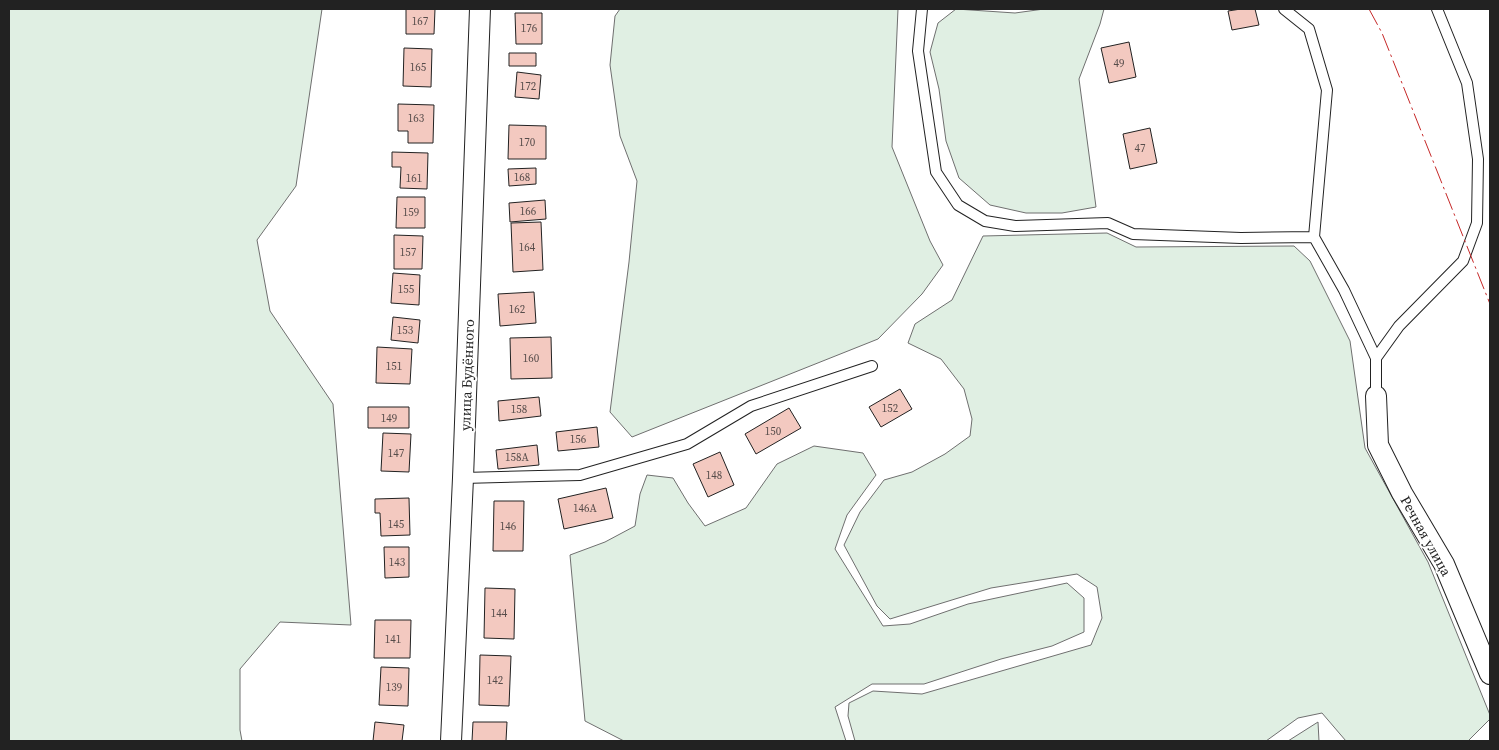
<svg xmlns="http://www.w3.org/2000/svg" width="1499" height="750" font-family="'Source Serif 4',serif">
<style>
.green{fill:#e0efe3;stroke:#6f6f6f}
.building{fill:#f3c9c0;stroke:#222}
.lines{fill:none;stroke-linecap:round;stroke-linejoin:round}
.service-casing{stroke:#222;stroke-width:12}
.minor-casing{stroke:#222;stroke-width:22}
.service{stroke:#fff;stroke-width:10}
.minor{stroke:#fff;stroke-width:20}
.power{stroke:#c62828;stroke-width:1;stroke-dasharray:18 4 2.5 4;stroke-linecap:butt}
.labels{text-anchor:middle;stroke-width:4;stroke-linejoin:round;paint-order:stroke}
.number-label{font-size:11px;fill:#564c4a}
.street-label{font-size:14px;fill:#222;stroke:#fff}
</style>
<rect width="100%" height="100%" fill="#fff"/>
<path class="green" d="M9,9H322L296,186L257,240L270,311L333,404L351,625L280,622L240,669V730L242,741H9Z
M620,9H898L892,147L930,241L943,265L922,294L878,339L632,437L610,412L629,262L637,181L620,136L610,65L615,16Z
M956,9L1015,13L1044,9H1104L1100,24L1079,79L1096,207L1062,213H1026L990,205L959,178L946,141L939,89L930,52L938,23Z
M1107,233L1136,247L1294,246L1310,261L1350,341L1365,448L1428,562L1490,715V719L1468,741H1346L1322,713L1298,718L1266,741H855L848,716L849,703L873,691L922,694L1091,645L1102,618L1097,587L1077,574L991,588L890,619L877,606L844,545L860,512L884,480L912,472L945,454L970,436L972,419L964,389L941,359L908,343L915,324L952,300L983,236Z
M814,446L863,453L876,475L847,515L835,549L883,626L910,624L968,604L1067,583L1084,598V632L1052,646L1001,659L924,684H872L835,707L846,741H624L585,721L570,555L605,542L635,526L640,494L647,475L673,478L688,503L705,526L746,508L777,464Z
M1318,722L1319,741H1288Z"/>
<path class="building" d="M406,9H435L434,34H406Z
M1241,9H1255L1259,25L1232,30L1228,11Z
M515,13H542V44H516Z
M1129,42L1136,77L1109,83L1101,48Z
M404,48L432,49L431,87L403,86Z
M509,53H536V66H509Z
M517,72L541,75L539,99L515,97Z
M398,104L434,105L433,143H408V131H398Z
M509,125L546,126V159H508Z
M1150,128L1157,163L1130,169L1123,134Z
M392,152L428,153L427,189L400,188L401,167H392Z
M536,168V184L509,186L508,169Z
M397,197H425V228H396Z
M545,200L546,219L510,222L509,203Z
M541,222L543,270L513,272L511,223Z
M394,235L423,236L422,269H394Z
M393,273L420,275L419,305L391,303Z
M534,292L536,323L500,326L498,294Z
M393,317L420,320L418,343L391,340Z
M551,337L552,378L511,379L510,338Z
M377,347L412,349L410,384L376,383Z
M900,389L912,409L881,427L869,407Z
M539,397L541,416L499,421L498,401Z
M368,407H409V428H368Z
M789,408L801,428L756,454L745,434Z
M597,427L599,447L558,451L556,432Z
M383,433L411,434L409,472L381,471Z
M537,445L539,465L498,469L496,450Z
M720,452L734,485L708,497L693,464Z
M606,488L613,518L564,529L558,499Z
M409,498L410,535L381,536L380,513H375V499Z
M494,501H524L523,551H493Z
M384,547H409V577L385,578Z
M485,588L515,589L514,639L484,638Z
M375,620H411L410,658H374Z
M480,655L511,656L509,706L479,705Z
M381,667L409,668L408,706L379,705Z
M375,722L404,725L402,741H373Z
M473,722H507L506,741H472Z"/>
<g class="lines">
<g class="service-casing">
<path id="service" d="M922,9L918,51L936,172L958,205L985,221L1015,226L1108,223L1133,234L1241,238L1314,237
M1284,9L1309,29L1327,90L1314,237L1344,290L1376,358
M1376,396V358L1399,326L1463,261L1477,223L1478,159L1467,83L1437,9
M463,478L580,475L687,444L751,406L872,366"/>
</g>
<g class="minor-casing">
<path id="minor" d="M1376,396L1378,445L1402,493L1444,564L1490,674
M451,741L463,478L480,9"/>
</g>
<use href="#service" class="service"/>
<use href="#minor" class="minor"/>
<path class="power" d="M1369,9L1382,33L1490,304"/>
</g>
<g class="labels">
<g class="number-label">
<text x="420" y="25">167</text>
<text x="529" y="32">176</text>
<text x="1119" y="67">49</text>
<text x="418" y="71">165</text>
<text x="528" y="90">172</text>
<text x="416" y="122">163</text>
<text x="527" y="146">170</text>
<text x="1140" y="152">47</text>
<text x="522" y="181">168</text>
<text x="414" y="182">161</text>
<text x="528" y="215">166</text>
<text x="411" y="216">159</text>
<text x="527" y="251">164</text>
<text x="408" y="256">157</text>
<text x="406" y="293">155</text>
<text x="517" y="313">162</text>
<text x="405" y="334">153</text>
<text x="531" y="362">160</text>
<text x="394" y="370">151</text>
<text x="890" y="412">152</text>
<text x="519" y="413">158</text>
<text x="389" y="422">149</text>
<text x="773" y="435">150</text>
<text x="578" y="443">156</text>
<text x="396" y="457">147</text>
<text x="517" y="461">158А</text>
<text x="714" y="479">148</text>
<text x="585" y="512">146А</text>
<text x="396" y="528">145</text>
<text x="508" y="530">146</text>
<text x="397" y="566">143</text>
<text x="499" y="617">144</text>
<text x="393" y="643">141</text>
<text x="495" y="684">142</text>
<text x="394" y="691">139</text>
</g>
<g class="street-label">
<text transform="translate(467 375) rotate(-88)" y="5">улица Будённого</text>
<text transform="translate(1426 536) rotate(61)" y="5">Речная улица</text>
</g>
</g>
<rect width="1499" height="750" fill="none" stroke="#222222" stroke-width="20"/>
</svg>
